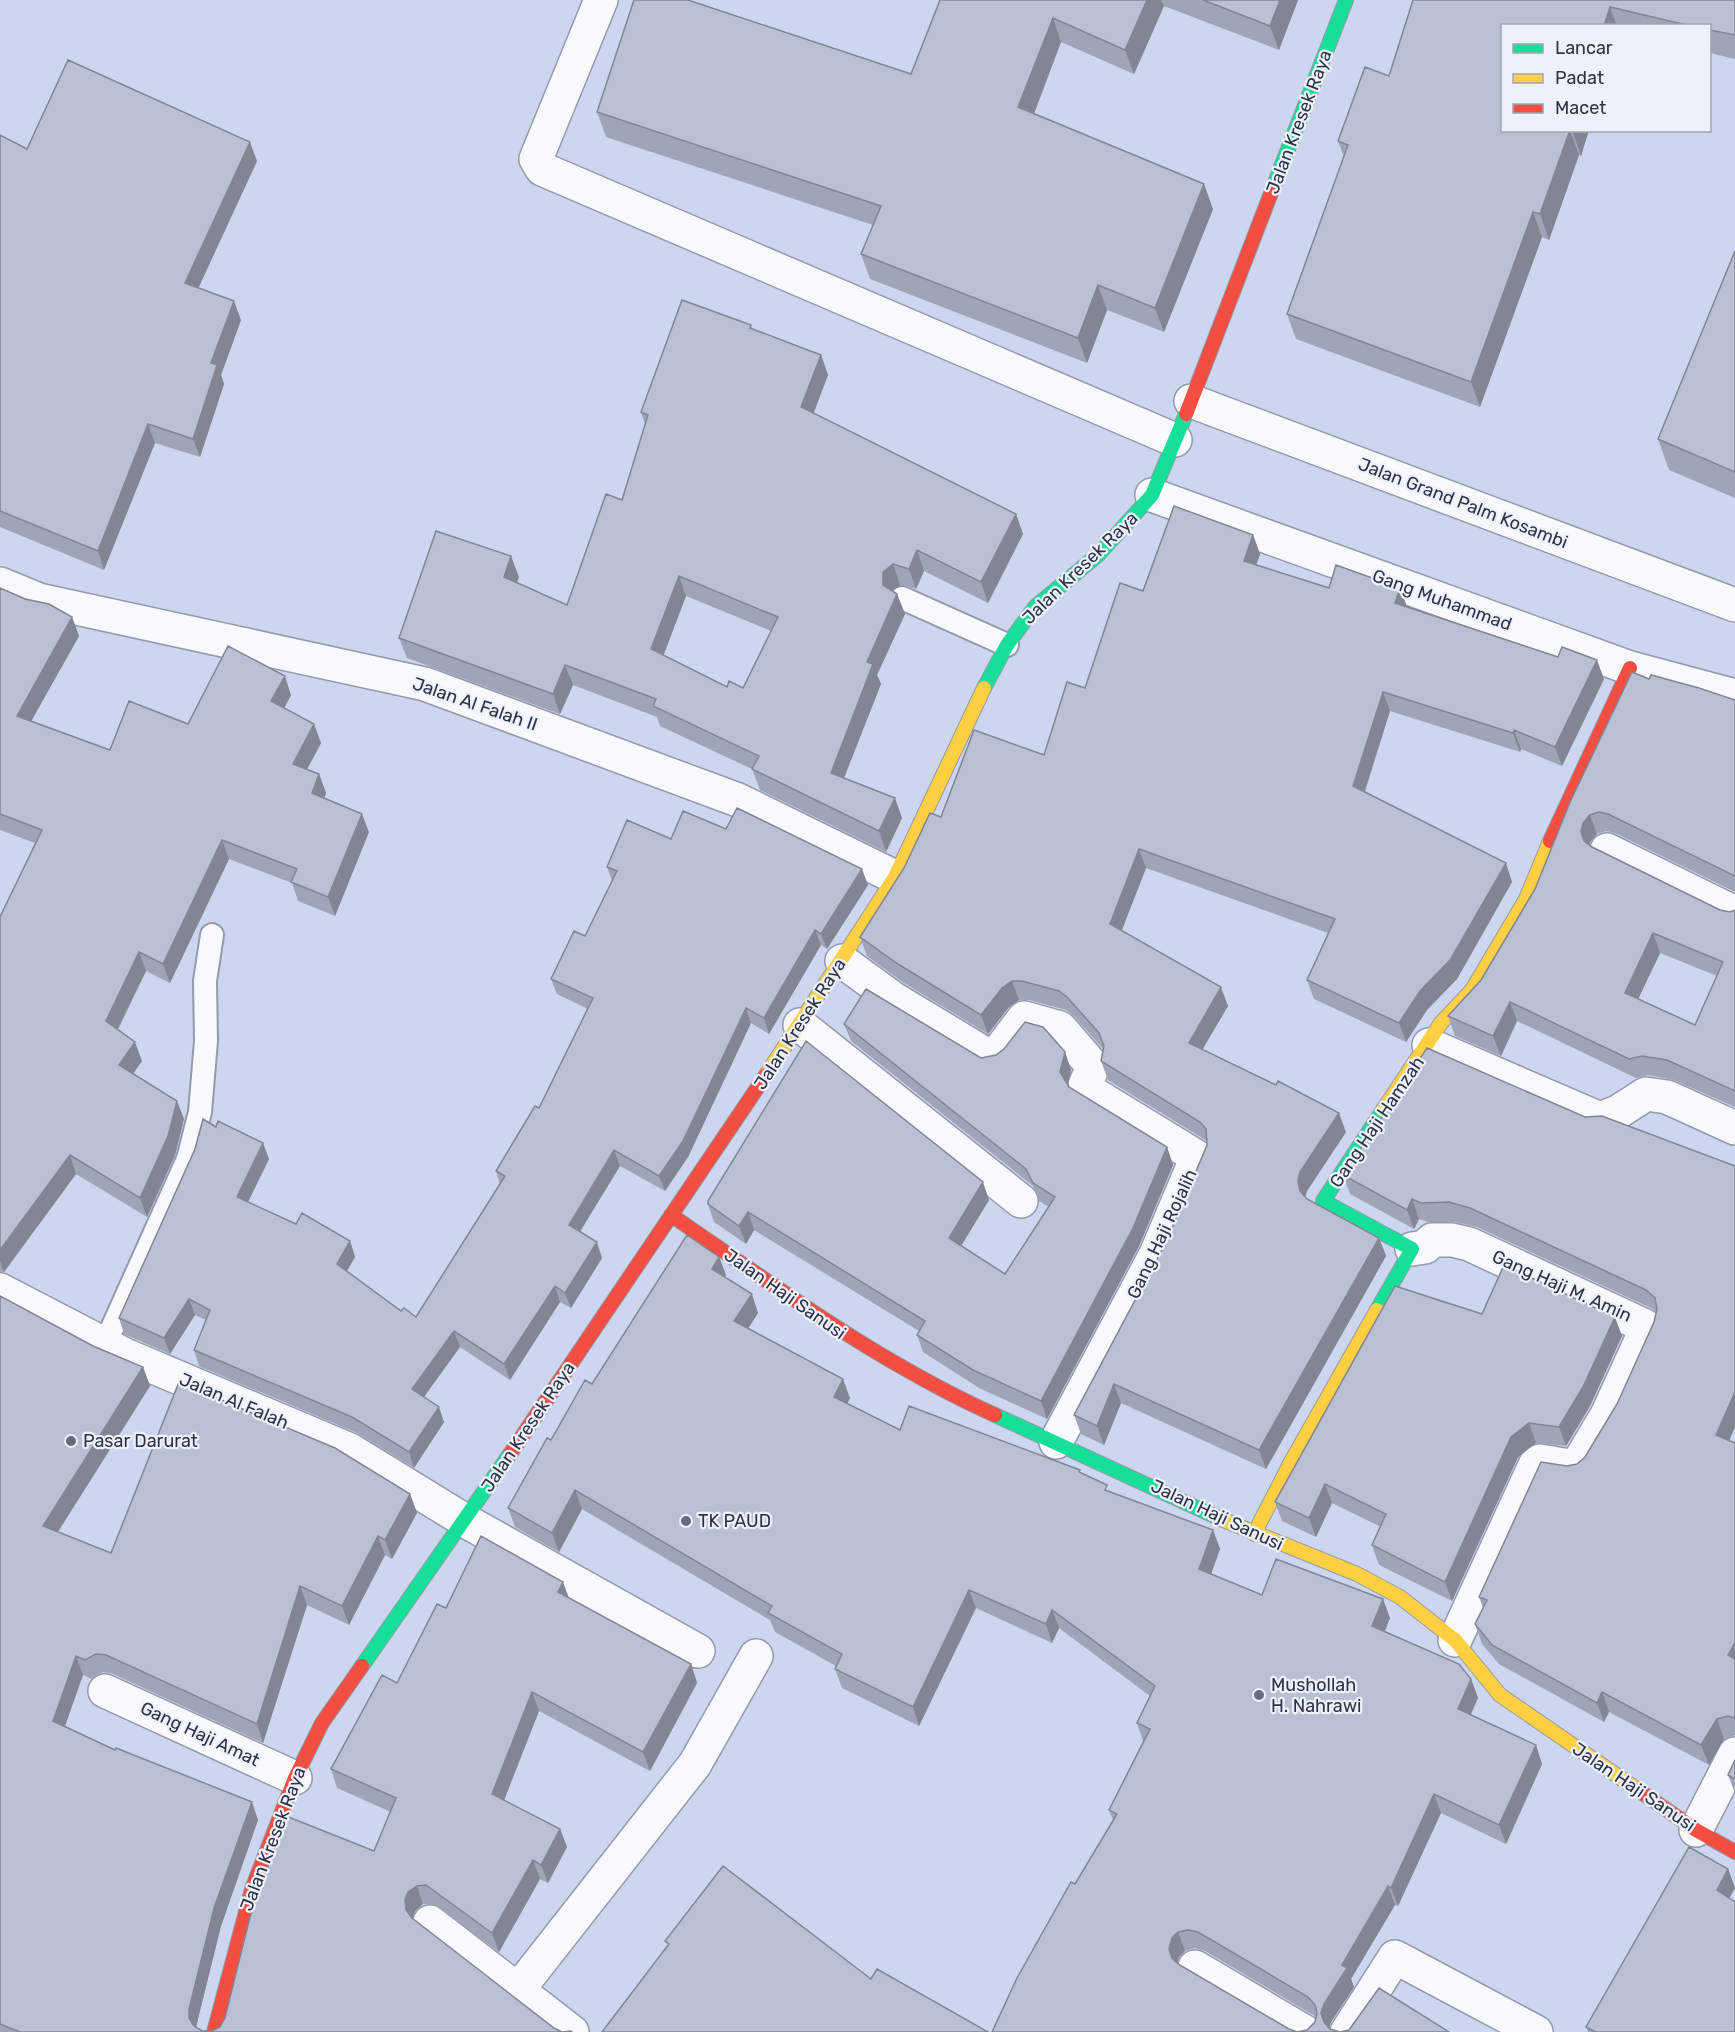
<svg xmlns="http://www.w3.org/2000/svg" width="1735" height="2032" font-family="Rubik,sans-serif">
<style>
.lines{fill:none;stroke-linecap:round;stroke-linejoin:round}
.lane-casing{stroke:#939aac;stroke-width:26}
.street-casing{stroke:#939aac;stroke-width:36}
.fast-casing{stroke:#939aac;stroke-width:16}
.slow-casing{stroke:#939aac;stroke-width:16}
.jam-casing{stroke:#939aac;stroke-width:16}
.lane{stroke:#f8f9fd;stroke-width:22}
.street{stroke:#f8f9fd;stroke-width:33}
.fast{stroke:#16e098;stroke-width:14}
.slow{stroke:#ffcf43;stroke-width:14}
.jam{stroke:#f24e42;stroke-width:14}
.wall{fill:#9fa5b6;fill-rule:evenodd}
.shaded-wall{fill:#828694}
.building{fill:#b9c0d4;stroke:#828694;stroke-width:1.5;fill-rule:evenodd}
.poi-dot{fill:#646c80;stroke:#edf1fb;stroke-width:2}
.labels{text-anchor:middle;stroke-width:4.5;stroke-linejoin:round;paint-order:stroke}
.street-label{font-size:18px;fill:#2c3345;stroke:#edf1fb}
.poi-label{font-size:18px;fill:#2c3345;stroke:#edf1fb;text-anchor:start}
</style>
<rect width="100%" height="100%" fill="#cdd6ef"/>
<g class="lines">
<g class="lane-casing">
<path id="lane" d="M902,598L1007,645
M105,1344L188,1159L200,1112L206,1041L205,981L212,935"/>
</g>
<g class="street-casing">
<path id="street" d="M601,0L536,159L542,169L1175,440
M1191,401L1735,605
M1152,495L1630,668L1735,696
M0,584L39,600L425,684L738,800L895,877
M1607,850L1735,913
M842,961L894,999L990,1057L996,1055L1024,1018L1060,1028L1091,1064L1092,1069L1085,1085L1086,1089L1197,1157L1156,1254L1056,1442
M800,1025L1021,1201
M1429,1045L1600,1119L1618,1112L1646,1094L1667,1097L1735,1128
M1412,1249L1425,1247L1432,1240H1452L1469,1244L1645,1326L1644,1334L1607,1415L1576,1467L1540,1461L1535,1465L1455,1640
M0,1290L125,1355L350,1450L464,1520L698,1651
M105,1691L295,1778
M1696,1830L1735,1754
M430,1922L572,2032
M1195,1967L1305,2032
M517,1991L695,1764L756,1656
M1347,2032L1395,1957L1536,2032"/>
</g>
<g class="fast-casing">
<path id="fast" d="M1273,188L1346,0
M984,688L1007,645L1035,607L1099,554L1152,495L1186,414
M1377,1310L1412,1249L1323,1201L1383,1110
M995,1415L1221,1519
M362,1666L510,1454"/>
</g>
<g class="slow-casing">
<path id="slow" d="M766,1075L895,877L984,688
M1383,1110L1441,1023L1472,990L1526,899L1550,841
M1221,1519L1357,1574L1400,1597L1455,1640L1500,1695L1638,1790
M1254,1534L1291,1462L1377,1310"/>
</g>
<g class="jam-casing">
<path id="jam" d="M1186,414L1273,188
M1550,841L1630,668
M671,1215C776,1287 878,1362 995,1415
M510,1454L766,1075
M1638,1790L1696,1830L1735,1852
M214,2032L252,1889L295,1778L322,1723L362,1666"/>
</g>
<use href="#lane" class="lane"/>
<use href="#street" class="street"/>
<use href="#fast" class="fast"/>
<use href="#slow" class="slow"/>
<use href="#jam" class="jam"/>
</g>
<path class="wall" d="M940,0H1298L1279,50L1164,6L1134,74L1061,42L1034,114L1213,209L1164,332L1107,310L1087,363L870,279L861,254L873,225L606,137L597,112L911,74Z
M1413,0H1735V59L1710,53V26H1503V130H1589L1581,156L1579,155L1549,240L1542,237L1480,407L1296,339L1287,314L1344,157L1338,141L1389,76Z
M0,135L27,149L257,161L198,288L241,320L221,375L224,384L200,457L155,443L104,570L0,527Z
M1735,251V498L1669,470L1658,439Z
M751,325L753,330L821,355L828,375L814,413L1016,514L1023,534L988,603L924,571L916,589L900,585L892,590L897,594L905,614L877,675L881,684L844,778L902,818L886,852L760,790L752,769L660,726L657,717L573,685L560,714L407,658L399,638L519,577L517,582L567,605L622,500L645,424L641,412ZM686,596L771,631L743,688L727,687L663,655Z
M1253,535L1260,554L1256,565L1329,588H1400L1407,607L1604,679L1562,766L1521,749L1520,752L1390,711L1365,792L1512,882L1457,979L1427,1010L1406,1042L1314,999L1307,980L1328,933L1146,868L1121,930L1228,1006L1202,1050L1346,1132L1307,1191L1305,1197L1307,1199L1379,1238L1386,1256L1266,1469L1121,1403L1104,1445L1081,1434L1074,1415L1166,1242L1207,1145V1141L1108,1080L1101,1061L1103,1049L1074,1016L1066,1010L1029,1000H1019L1009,1007L988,1034L904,983L867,956L860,937L941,817L1044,755L1143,591Z
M0,588L72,617L79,636L31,721L110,750L188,724L291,695L284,708L314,724L321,743L307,769L319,774L326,793L324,798L369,832L335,916L298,901L292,883L229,859L170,983L146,971L118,1030L142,1061L133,1073L184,1119L175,1155L147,1217L76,1174L4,1272L0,1273V917L35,843L0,830Z
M1649,679L1735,700V892L1615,833L1606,831L1597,834L1590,842L1589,845L1592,847L1720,910L1730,912L1735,910V1107L1674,1080L1649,1075L1636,1078L1517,1021L1501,1056L1455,1036L1448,1016L1481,980L1535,889ZM1660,953L1717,976L1695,1025L1638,999Z
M671,839L868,885L827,949L821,945L769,1034L751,1023L688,1157L665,1191L620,1166L580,1232L602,1258L571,1308L560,1302L510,1380L460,1347L424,1397L444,1422L414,1468L357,1433L199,1366L194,1350L206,1320L195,1315L170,1354L124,1334L119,1318L269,1159L248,1202L296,1224L350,1241L355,1257L347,1271L401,1311L416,1317L500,1184L496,1171L539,1108L588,1009L557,994L551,979L585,936L612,881L607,867Z
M844,1024L981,1058L1065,1052L1071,1070L1068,1085L1069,1087L1167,1147L1173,1165L1139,1246L1047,1419L979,1388L923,1352L917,1335L919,1331L754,1230L746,1244L714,1222L708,1204L989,1200L961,1246L1005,1274L1049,1207L1039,1201L1033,1186L851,1041Z
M1392,1112L1585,1117L1735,1166V1427L1729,1441L1735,1443V1735L1724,1739L1709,1765L1609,1712L1604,1722L1499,1664L1482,1644L1475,1624L1483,1608L1479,1597L1567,1466L1577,1464L1585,1457L1617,1404L1654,1322L1656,1312L1653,1309L1477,1227L1456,1222H1428L1419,1219L1414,1229L1350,1194L1343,1175L1375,1131Z
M719,1257L726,1275L725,1277L758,1313L748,1328L850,1398L847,1404L900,1430L1081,1474L1109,1492L1213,1530L1220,1549L1211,1574L1262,1595L1390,1618L1385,1631L1471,1679L1478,1698L1471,1714L1542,1764L1506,1844L1441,1813L1398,1906L1395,1905L1351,1979L1354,1987L1331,2022L1329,2028L1340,2032H992L1075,1884L1113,1820L1109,1810L1143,1741L1137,1723L1150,1696L1059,1628L1052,1643L976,1608L919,1726L842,1688L835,1669L836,1666L775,1632L770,1620L582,1509L559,1552L515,1527L508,1508L551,1440L592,1384ZM1195,1948L1205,1951L1315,2016L1316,2017L1315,2022L1307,2030L1297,2032L1289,2029L1177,1963L1179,1957L1185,1951Z
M0,1296L93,1346L143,1367L150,1386L58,1532L111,1553L410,1494L417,1513L392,1559L385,1555L349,1625L307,1605L263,1743L113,1674L103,1672L92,1679L83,1675L65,1726L258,1820L221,1926L196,2027L202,2031H212L220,2027L374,1851L391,1812L337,1788L331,1769L397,1683L446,1608L569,1598L691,1664L697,1683L650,1771L539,1711L504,1800L560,1829L567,1847L548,1883L540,1879L499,1952L433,1904H423L415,1911L412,1918L554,2028L562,2032H572H0Z
M1482,1314L1622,1336L1590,1406L1566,1446L1536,1443L1518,1457L1452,1601L1379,1565L1372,1545L1381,1527L1332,1503L1316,1537L1282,1521L1275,1502Z
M1735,1760V1793L1728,1775Z
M1728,1869L1735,1888L1729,1898L1735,2032H1588L1586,2027Z"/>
<path class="shaded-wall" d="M1147,0H1161L1164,6L1134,74L1125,50Z
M1280,0H1298L1279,50L1270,26Z
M1610,7L1617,26H1604Z
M1053,18L1061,42L1027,132L1018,107Z
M1570,130L1579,155L1549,240L1540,214Z
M1572,130H1589L1581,156Z
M250,142L257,161L192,302L185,283Z
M1204,184L1213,209L1164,332L1155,308Z
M1533,212L1542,237L1480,407L1471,382Z
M1098,285L1107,310L1087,363L1078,338Z
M234,301L241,320L221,375L224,384L200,457L193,439L211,363Z
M821,355L828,375L808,427L801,407Z
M148,424L155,443L104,570L98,551Z
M1016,514L1023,534L988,603L981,582Z
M1253,535L1260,554L1251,580L1244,561Z
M917,550L924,571L916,589L909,569Z
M511,556L519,577L512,597L504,577Z
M893,564L900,585L890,592L883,585V572Z
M679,576L686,596L658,670L651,649Z
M1400,588L1407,607L1395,603Z
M897,594L905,614L877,675L881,684L838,793L831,773L867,662Z
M72,617L79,636L24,734L17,716Z
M1597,660L1604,679L1562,766L1555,747Z
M565,665L573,685L560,714L553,694Z
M285,676L291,695L278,720L271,701Z
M1383,692L1390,711L1360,805L1353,786Z
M314,724L321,743L300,783L293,764Z
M1514,730L1521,749L1520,752L1513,733Z
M319,774L326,793L319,812L312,793Z
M895,798L902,818L886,852L879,831Z
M362,814L369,832L335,916L328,897Z
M1590,815L1597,834L1590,842L1588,852L1581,832L1583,823Z
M222,840L229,859L170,983L163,964Z
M1139,849L1146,868L1117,943L1110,924Z
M1506,863L1512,882L1457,979L1427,1010L1406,1042L1399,1023Z
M862,869L868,885L827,949L821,934Z
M815,930L821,945L769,1034L764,1018Z
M1653,933L1660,953L1632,1012L1625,993Z
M139,952L146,971L112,1040L106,1021Z
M1012,981L1019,1000L1009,1007L988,1034L981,1015L1002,988Z
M1221,987L1228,1006L1195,1062L1189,1043Z
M1510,1002L1517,1021L1501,1056L1493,1036Z
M746,1008L751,1023L688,1157L665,1191L659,1176Z
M135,1042L142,1061L126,1084L119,1065Z
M1065,1052L1071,1070L1067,1090L1060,1072Z
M177,1101L184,1119L175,1155L147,1217L140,1198Z
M1339,1113L1346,1132L1307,1191L1304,1200L1300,1191L1298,1181L1300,1172Z
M263,1143L269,1159L243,1212L237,1197Z
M1167,1147L1173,1165L1139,1246L1047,1419L1041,1401Z
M614,1150L620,1166L574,1241L569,1225Z
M70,1155L76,1174L4,1272L0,1261V1250Z
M983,1182L989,1200L955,1256L949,1238Z
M1412,1199L1419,1219L1414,1229L1407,1210Z
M748,1212L754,1230L746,1244L739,1226Z
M1379,1238L1386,1256L1266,1469L1259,1450Z
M350,1241L355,1257L342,1279L337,1264Z
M597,1242L602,1258L571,1308L565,1293Z
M719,1257L726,1275L718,1287L712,1269Z
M555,1286L560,1302L510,1380L504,1364Z
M752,1294L758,1313L741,1340L734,1321Z
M189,1299L195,1315L170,1354L164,1338Z
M1615,1317L1622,1336L1590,1406L1566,1446L1559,1427Z
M454,1331L460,1347L418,1405L412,1389Z
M143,1367L150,1386L50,1544L43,1526Z
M843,1379L850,1398L840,1416L834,1397Z
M1114,1384L1121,1403L1104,1445L1097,1426Z
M1735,1392V1427L1723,1454L1716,1435Z
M439,1407L444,1422L414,1468L409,1452Z
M1529,1423L1536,1443L1518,1457L1452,1601L1445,1582L1511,1437Z
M1325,1484L1332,1503L1316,1537L1309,1518Z
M575,1490L582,1509L559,1552L552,1533Z
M410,1494L417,1513L392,1559L385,1540Z
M1213,1530L1220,1549L1206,1588L1199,1569Z
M378,1536L385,1555L349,1625L342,1606Z
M563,1582L570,1601L558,1592Z
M300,1586L307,1605L263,1743L257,1724Z
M969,1590L976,1608L919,1726L913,1707Z
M1383,1599L1390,1618L1379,1645L1372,1626Z
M1052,1610L1059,1628L1052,1643L1046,1624Z
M1735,1643V1674L1728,1655Z
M76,1656L83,1675L60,1740L53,1721Z
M691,1664L697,1683L650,1771L643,1752Z
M1471,1679L1478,1698L1465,1727L1458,1709Z
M532,1692L539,1711L499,1813L492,1794Z
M1602,1692L1609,1712L1604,1722L1597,1703Z
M1717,1719L1724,1739L1709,1765L1701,1745Z
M1536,1745L1542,1764L1506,1844L1499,1825Z
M1434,1794L1441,1813L1398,1906L1391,1888Z
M252,1802L258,1820L221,1926L196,2027V2032L189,2018V2009L214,1908Z
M560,1829L567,1847L548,1883L541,1865Z
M533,1860L540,1879L499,1952L492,1933Z
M1728,1869L1735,1888L1724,1908L1717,1890Z
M417,1886L423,1904L415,1911L412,1919L406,1910L405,1900L408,1892Z
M1388,1886L1395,1905L1351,1979L1354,1987L1331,2022L1328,2032L1324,2022L1321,2013L1324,2004L1342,1965Z
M1178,1932L1185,1951L1179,1957L1176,1967L1179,1977L1169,1949L1172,1938Z"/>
<path class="building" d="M634,0H688L911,74L940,0H1147L1125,50L1053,18L1018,107L1204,184L1155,308L1098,285L1078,338L861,254L881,206L597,112Z
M1203,0H1280L1270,26Z
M1413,0H1735V35L1710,30V26H1691L1610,7L1604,26H1503V130H1570L1540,214L1533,212L1471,382L1287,314L1348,145L1338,141L1365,67L1389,76Z
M68,60L250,142L185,283L234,301L211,363L217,365L193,439L148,424L98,551L0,511V135L27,149Z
M1735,251V472L1658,439Z
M682,300L751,325L750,328L821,355L801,407L1016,514L981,582L917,550L909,569L893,564L883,572V585L897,594L867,662L873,664L831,773L895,798L879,831L752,769L759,756L653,706L656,699L565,665L553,694L399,638L436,531L511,556L504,577L567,605L606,494L622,500L648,415L641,412ZM679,576L778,617L743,688L729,681L727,687L651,649Z
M1174,506L1253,535L1244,561L1329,588L1336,565L1400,588L1395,603L1558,657L1562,647L1597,660L1555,747L1514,730L1513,733L1383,692L1353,786L1506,863L1450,960L1420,991L1399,1023L1307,980L1335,919L1139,849L1110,924L1221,987L1189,1043L1276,1085L1278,1081L1339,1113L1300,1172L1298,1181L1300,1191L1307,1199L1379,1238L1259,1450L1114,1384L1097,1426L1074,1415L1166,1242L1207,1145L1206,1129L1200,1122L1101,1061L1104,1046L1099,1033L1067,997L1059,991L1022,981H1012L1002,988L981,1015L898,964L860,937L904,868L930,813L941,817L974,730L1044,755L1067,682L1085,688L1120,583L1143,591Z
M0,588L25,599L49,604L72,617L17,716L110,750L129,701L188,724L228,646L285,676L271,701L314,724L293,764L319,774L312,793L362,814L328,897L291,882L297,869L222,840L163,964L139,952L106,1021L135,1042L119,1065L177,1101L168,1136L140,1198L70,1155L0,1250V917L42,830L0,814Z
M1632,672L1649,679L1651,675L1699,688L1735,700V876L1608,814L1599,812L1590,815L1583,823L1581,832L1584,841L1592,847L1720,910L1730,912L1735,910V1091L1667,1060L1642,1056L1629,1059L1510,1002L1493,1036L1448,1016L1481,980L1535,889L1571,800ZM1653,933L1723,962L1695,1025L1625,993Z
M737,808L862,869L821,934L815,930L764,1018L746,1008L683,1141L659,1176L614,1150L569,1225L597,1242L565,1293L555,1286L504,1364L454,1331L412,1389L439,1407L409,1452L352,1417L194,1350L210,1310L189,1299L164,1338L119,1318L195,1149L203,1119L216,1127L218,1121L263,1143L237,1197L296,1224L302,1213L350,1241L337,1264L401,1311L404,1308L416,1317L505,1176L496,1171L535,1106L539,1108L593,998L551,979L574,931L585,936L617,871L607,867L627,820L671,839L683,811L726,829Z
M866,989L981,1058L996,1055L1004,1049L1025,1022L1043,1027L1065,1052L1060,1072L1069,1087L1167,1147L1133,1228L1041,1401L973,1370L917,1335L925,1321L748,1212L739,1226L708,1204V1201L806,1041L983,1182L949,1238L1005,1274L1055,1197L1033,1183L1026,1169L844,1024Z
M1427,1048L1585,1117L1602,1116L1735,1166V1392L1716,1435L1735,1443V1643L1728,1655L1735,1659V1718L1728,1716L1717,1719L1701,1745L1602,1692L1597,1703L1492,1645L1475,1624L1487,1600L1479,1597L1541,1462L1567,1466L1577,1464L1585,1457L1617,1404L1654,1322L1657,1309L1655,1298L1646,1290L1470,1208L1449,1202L1421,1203L1412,1199L1407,1210L1343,1175L1373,1130L1375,1131L1386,1109L1392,1112L1413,1069Z
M687,1235L719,1257L712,1269L752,1294L734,1321L843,1379L834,1397L900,1430L909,1406L1080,1470L1079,1472L1107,1485L1105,1490L1213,1530L1199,1569L1262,1595L1276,1559L1383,1599L1372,1626L1459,1664L1471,1679L1458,1709L1536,1745L1499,1825L1434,1794L1391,1888L1388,1886L1342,1965L1347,1968L1324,2004L1321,2013L1324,2022L1330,2029L1340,2032L1349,2030L1379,1988L1449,2032H992L1017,1978L1071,1882L1075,1884L1117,1814L1109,1810L1150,1729L1137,1723L1155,1686L1052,1610L1046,1624L969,1590L913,1707L835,1669L842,1654L768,1613L772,1606L575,1490L552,1533L508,1508L547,1438L551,1440L585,1380L592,1384ZM1188,1930L1198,1932L1308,1997L1315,2005L1317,2013L1315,2022L1307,2030L1297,2032L1289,2029L1178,1964L1172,1958L1169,1949L1172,1938L1178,1932Z
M1504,1265L1615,1317L1583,1387L1559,1427L1529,1423L1511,1437L1445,1582L1372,1545L1386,1514L1325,1484L1309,1518L1275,1502L1395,1286L1482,1314Z
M0,1296L93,1346L143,1367L43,1526L111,1553L179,1382L335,1448L410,1494L385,1540L378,1536L342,1606L300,1586L257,1724L106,1655L96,1654L85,1660L76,1656L53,1721L115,1750L116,1748L252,1802L214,1908L189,2009V2018L194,2026L202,2031H212L220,2027L225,2018L250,1917L286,1816L374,1851L396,1798L331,1769L382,1675L397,1683L437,1604L446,1608L481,1536L563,1582L558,1592L691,1664L643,1752L532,1692L492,1794L560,1829L541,1865L533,1860L492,1933L426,1885L417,1886L408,1892L405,1900L406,1910L412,1918L554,2028L562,2032L571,2031L572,2032H20L0,2024Z
M1735,1760V1779L1728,1775Z
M1689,1847L1728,1869L1717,1890L1735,1902V2032H1595L1586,2027Z
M723,1866L871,1979L877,1969L988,2032H602L669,1944L665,1941Z"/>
<g class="poi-dot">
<circle cx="71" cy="1441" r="6"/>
<circle cx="686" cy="1521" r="6"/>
<circle cx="1259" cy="1695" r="6"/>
</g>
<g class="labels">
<g class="street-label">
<text transform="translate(1299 122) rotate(-69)" y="6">Jalan Kresek Raya</text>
<text transform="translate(1463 503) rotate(21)" y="6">Jalan Grand Palm Kosambi</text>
<text transform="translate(1080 568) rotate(-44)" y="6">Jalan Kresek Raya</text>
<text transform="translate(1442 600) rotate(20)" y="6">Gang Muhammad</text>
<text transform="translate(475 704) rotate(19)" y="6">Jalan Al Falah II</text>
<text transform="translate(800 1024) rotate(-57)" y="6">Jalan Kresek Raya</text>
<text transform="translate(1377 1122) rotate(-56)" y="6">Gang Haji Hamzah</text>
<text transform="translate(1162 1234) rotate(-65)" y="6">Gang Haji Rojalih</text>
<text transform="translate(1562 1286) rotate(24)" y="6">Gang Haji M. Amin</text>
<text transform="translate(785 1294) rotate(35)" y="6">Jalan Haji Sanusi</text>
<text transform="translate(234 1401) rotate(23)" y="6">Jalan Al Falah</text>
<text transform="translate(528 1427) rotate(-56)" y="6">Jalan Kresek Raya</text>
<text transform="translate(1217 1515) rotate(25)" y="6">Jalan Haji Sanusi</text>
<text transform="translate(200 1734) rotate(25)" y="6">Gang Haji Amat</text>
<text transform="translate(1634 1787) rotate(34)" y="6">Jalan Haji Sanusi</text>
<text transform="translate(273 1839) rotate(-69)" y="6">Jalan Kresek Raya</text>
</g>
<g class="poi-label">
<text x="83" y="1447">Pasar Darurat</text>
<text x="698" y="1527">TK PAUD</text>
<text x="1271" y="1691">Mushollah<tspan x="1271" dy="21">H. Nahrawi</tspan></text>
</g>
</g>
<rect x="1501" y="24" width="210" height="108" fill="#edf1fb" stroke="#a0a5b2" stroke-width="1.5"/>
<rect x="1513" y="44" width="30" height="9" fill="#16e098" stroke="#a0a5b2" stroke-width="1.5"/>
<text x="1555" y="54" font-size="18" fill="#2c3345">Lancar</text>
<rect x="1513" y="74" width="30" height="9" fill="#ffcf43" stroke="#a0a5b2" stroke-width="1.5"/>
<text x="1555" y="84" font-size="18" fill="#2c3345">Padat</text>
<rect x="1513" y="104" width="30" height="9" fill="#f24e42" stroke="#a0a5b2" stroke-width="1.5"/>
<text x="1555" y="114" font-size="18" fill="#2c3345">Macet</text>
</svg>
